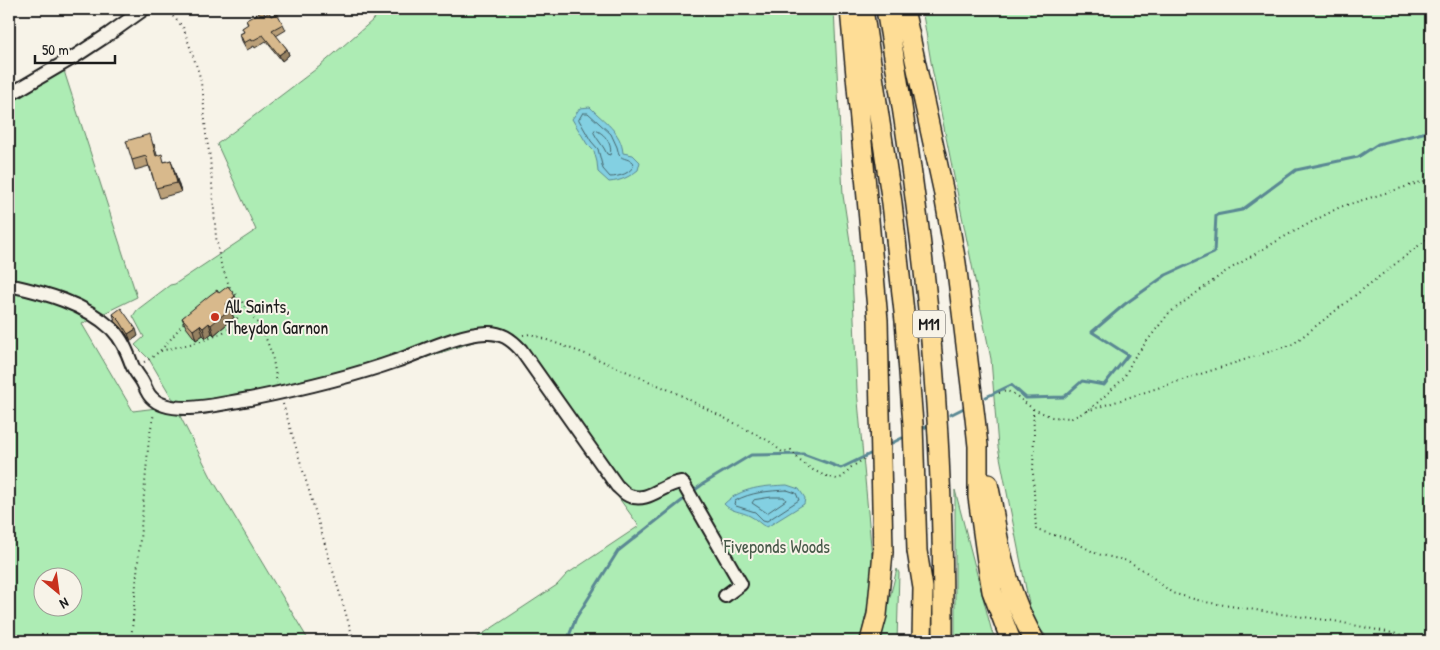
<svg xmlns="http://www.w3.org/2000/svg" width="1440" height="650" font-family="'Patrick Hand',sans-serif">
<style>
.green{fill:#adecb4;stroke:#648468;fill-rule:evenodd}
.water{fill:#83d0e2;stroke:#5a8893}
.lines{fill:none;stroke-linecap:round;stroke-linejoin:round}
.shore{stroke:#45646b;stroke-width:1}
.stream{stroke:#5a8893;stroke-width:3}
.minor-casing{stroke:#1c1c1c;stroke-width:16}
.highway-casing{stroke:#1c1c1c;stroke-width:22}
.path{stroke:#1c1c1c;stroke-width:2;stroke-dasharray:1 4;stroke-linecap:butt}
.minor{stroke:#f7f3e8;stroke-width:12}
.highway{stroke:#fedd96;stroke-width:19}
.wall{fill:#ba9f78;stroke:#1c1c1c}
.shaded-wall{fill:#978262;stroke:#1c1c1c}
.building{fill:#d8b98c;stroke:#1c1c1c}
.poi-dot{fill:#c8321e;stroke:#f7f3e8;stroke-width:2}
.labels{text-anchor:middle;stroke-width:4;stroke-linejoin:round;paint-order:stroke}
.shield{fill:#f7f3e8;stroke:#5e5c59;stroke-width:1}
.shield-label{font-size:16px;font-weight:bold;fill:#1c1c1c}
.poi-label{font-size:18px;fill:#1c1c1c;stroke:#f7f3e8;text-anchor:start}
.park-label{font-size:18px;fill:#485a4a;stroke:#f7f3e8}
</style>
<rect width="100%" height="100%" fill="#f7f3e8"/>
<filter id="ink" filterUnits="userSpaceOnUse"><feTurbulence type="fractalNoise" baseFrequency=".02" numOctaves="2"/><feDisplacementMap in="SourceGraphic" scale="10" xChannelSelector="R" yChannelSelector="G"/><feConvolveMatrix kernelMatrix="1 2 1 2 8 2 1 2 1" color-interpolation-filters="sRGB"/></filter>
<g filter="url(#ink)">
<path class="green" d="M382,9H834L843,195L851,248L857,390L874,579L860,641H472L557,585L567,574L639,526L507,343L482,339L365,378L207,411L180,416L211,477L309,641H9V92L63,60L65,74L137,297L82,324L133,411L188,404L179,403L172,398L149,359L135,345L144,337L133,316L137,310L170,285L175,284L256,230L217,144L320,66L373,20ZM42,578H72V608H42Z
M922,9H1431V641H1050L1032,619L998,447L991,359L932,68Z
M955,490L992,632L998,641H955Z
M897,569L899,573L897,641H879Z"/>
<path class="water" d="M590,107C604,122 621,131 623,153L633,155L640,162L638,170C629,177 621,181 609,182L598,172L597,162L594,151L587,144L572,119L580,108Z
M787,485L799,489L805,498L804,504L767,527C760,525 757,519 750,516C741,511 731,512 724,504C741,487 765,486 787,485Z"/>
<g class="lines">
<path class="shore" d="M583,113H588L611,134L617,147L619,155C623,160 630,158 634,164C632,173 619,177 610,177L603,169L598,149L591,141L579,120Z
M595,130C605,133 613,145 610,155L607,154C603,145 598,141 594,133Z
M787,490L796,493L799,500L767,521L763,520L755,512L736,506L734,504L735,501C751,492 769,491 787,490Z
M772,497H784L786,500L767,513L752,503L754,500Z"/>
<path class="stream" d="M986,397L1011,385L1026,398L1064,397L1082,381L1104,385L1128,355L1092,332L1125,304L1166,275L1214,253L1216,215L1242,210L1296,170L1358,157L1378,144L1431,131
M950,415L964,408
M924,428L928,425
M892,443L902,438
M692,492L703,484L751,455L803,454L841,468L870,454
M567,641L576,618L618,551L688,496"/>
<g class="minor-casing">
<path id="minor" d="M9,95L74,57L109,34L144,9
M9,285C45,293 84,303 112,329C122,339 127,351 132,365C134,370 138,375 142,381C145,386 147,393 151,397C159,406 175,408 186,408C206,408 230,402 250,399C299,389 348,378 396,361C422,352 459,334 486,333C501,332 511,339 521,350L617,486C621,489 625,495 630,496C648,503 663,484 681,482L684,485L741,584L725,596"/>
</g>
<g class="highway-casing">
<path id="highway" d="M850,9L878,320L883,552L877,615L870,641
M863,9L892,203L905,321L913,424L917,551L923,588L922,641
M886,9C913,164 934,321 940,479C943,533 943,587 943,641
M904,9L943,189L956,263L975,418L978,446V497L987,561L992,591L1011,641
M988,484C992,500 994,517 997,533C1004,571 1016,608 1035,641"/>
</g>
<path class="path" d="M166,9L183,27L199,73L203,94L206,135L210,157L216,237L220,261L230,288L244,304L263,331L272,354L277,383
M523,335L531,334L588,355L674,392L769,441L782,452L791,450L800,461L813,470L823,475L837,479L843,477L850,468L864,459
M161,351C181,345 223,340 235,322C238,317 241,310 244,305
M144,362C162,353 172,337 184,322
M999,393L1007,391L1014,394L1033,409L1034,431L1033,473L1036,530L1069,539L1097,554L1128,561L1146,572L1172,593L1205,602L1281,614L1334,621L1431,641
M283,404L354,641
M1033,409L1052,417L1072,418L1085,412L1096,404L1124,378L1133,359L1169,313L1225,272L1282,238L1340,207L1431,179
M1087,411L1293,344L1431,236
M131,641L149,438L154,413"/>
<use href="#minor" class="minor"/>
<use href="#highway" class="highway"/>
</g>
<path class="wall" d="M265,15L271,16L283,24L286,30L276,36L287,49L289,55L282,61L266,41L255,48L254,46L247,50L242,41L240,34L244,32L242,28L248,25L246,20Z
M154,144L157,155L165,162L171,160L181,192L160,198L149,166L135,170L132,160Z
M219,293L235,296L239,306L231,312L234,318L214,335L212,333L206,338L203,335L196,340L186,327L182,318Z
M113,314L138,336L131,341L122,328L115,321Z"/>
<path class="shaded-wall" d="M287,49L289,55L282,61L279,55Z
M171,160L174,170L181,192L177,183Z
M235,296L239,306L231,312L234,318L214,335L211,325L226,304Z
M209,323L212,333L206,338L203,328Z
M200,325L203,335L196,340L193,330Z
M136,329L138,336L131,341L128,334Z"/>
<path class="building" d="M263,11L265,15L269,12L271,16L277,13L283,24L272,30L287,49L279,55L263,35L252,41L251,39L244,43L240,34L244,32L242,28L248,24L246,20Z
M150,134L156,156L162,154L164,162L171,160L177,183L156,188L150,167H149L146,156L132,160L126,141Z
M228,286L235,296L226,304L230,309L211,325L209,323L203,328L200,325L193,330L182,318L210,295L217,290L219,293Z
M121,308L136,329L128,334L120,321L113,314Z"/>
</g>
<circle class="poi-dot" cx="215" cy="317" r="5"/>
<g class="labels">
<rect class="shield" x="913" y="310.5" width="32" height="27" rx="4"/>
<g class="shield-label">
<text x="929" y="330">M11</text>
</g>
<g class="poi-label">
<text x="225" y="313">All Saints,<tspan x="225" dy="21">Theydon Garnon</tspan></text>
</g>
<g class="park-label">
<text x="777" y="553">Fiveponds Woods</text>
</g>
</g>
<rect width="1440" height="650" fill="none" stroke="#f7f3e8" stroke-width="30"/>
<rect x="15" y="15" width="1410" height="620" fill="none" stroke="#1c1c1c" stroke-width="2" filter="url(#ink)"/>
<g transform="translate(58 592) rotate(151)"><circle r="24" fill="#f7f3e8" stroke="#9f9d96"/>
<path d="M0-4L9 19L0 12L-9 19Z" fill="#c8321e"/>
<text y="-8" font-size="14" font-weight="bold" text-anchor="middle" fill="#1c1c1c">N</text>
</g>
<path d="M35 55v8h80v-8" fill="none" stroke="#1c1c1c" stroke-width="2.5"/>
<text x="42" y="55" font-size="15" fill="#1c1c1c" stroke="#f7f3e8" stroke-width="4" paint-order="stroke">50 m</text>
</svg>
